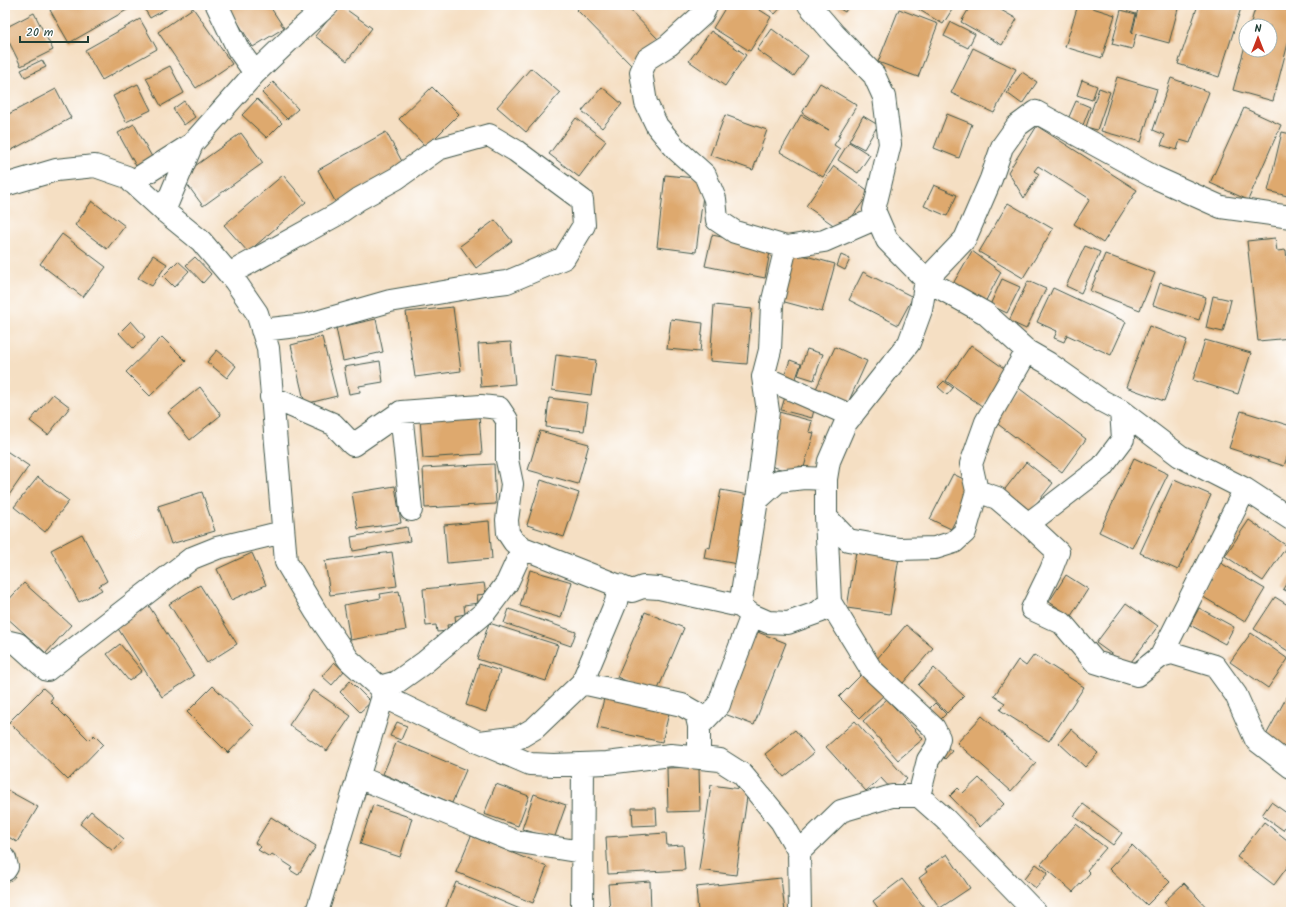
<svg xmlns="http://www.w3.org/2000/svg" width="1296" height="917" font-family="Kalam,sans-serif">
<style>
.building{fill:#dea96e}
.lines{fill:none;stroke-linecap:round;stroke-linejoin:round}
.minor-casing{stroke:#3f5549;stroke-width:24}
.minor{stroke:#fff;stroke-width:22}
</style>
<rect width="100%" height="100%" fill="#fff"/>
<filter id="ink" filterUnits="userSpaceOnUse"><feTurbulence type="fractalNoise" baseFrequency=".025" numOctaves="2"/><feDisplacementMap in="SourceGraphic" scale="8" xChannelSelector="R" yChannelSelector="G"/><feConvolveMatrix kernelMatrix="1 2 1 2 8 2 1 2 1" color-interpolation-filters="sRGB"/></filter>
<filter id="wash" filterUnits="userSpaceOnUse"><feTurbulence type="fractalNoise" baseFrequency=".012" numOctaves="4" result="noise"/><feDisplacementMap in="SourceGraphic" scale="16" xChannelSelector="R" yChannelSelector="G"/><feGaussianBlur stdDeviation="0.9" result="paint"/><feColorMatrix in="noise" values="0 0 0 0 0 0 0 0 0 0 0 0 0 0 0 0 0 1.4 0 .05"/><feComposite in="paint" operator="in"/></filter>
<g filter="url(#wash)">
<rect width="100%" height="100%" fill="#f5dfc3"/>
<g id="blocks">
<path class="building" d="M58,5H131L132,7L69,43L50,10Z
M142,5H173L150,18Z
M227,5H269L284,28L253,47Z
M340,5L372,28L347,61L315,36Z
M582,5H625L658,39L631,65L577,10Z
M727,5H752L771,17L750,51L713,28Z
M764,5H783L775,14Z
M833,5H849L845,12Z
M911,5H955L943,24Z
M971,5H992L1017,19L1002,45L961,22Z
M1078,5H1083L1115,15L1102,58L1065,47Z
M1139,5H1179L1169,43L1136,34L1132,49L1112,44L1121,10L1136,14L1131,33L1132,34Z
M1198,5H1242L1219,77L1178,64Z
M1256,5H1269L1291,11V32L1273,101L1233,90L1246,42V50H1270V26H1250Z
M193,8L232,64L196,88L158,32Z
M899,9L938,24L918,77L878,62Z
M34,13L53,50L21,66L5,34V28Z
M140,19L157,49L102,80L85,50Z
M951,22L975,34L968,48L944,36Z
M772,29L808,56L794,76L757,50Z
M711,31L746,55L725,86L689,61Z
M973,48L1016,69L994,113L951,93Z
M42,60L46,67L25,77L21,70Z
M170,66L184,93L161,106L146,78Z
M531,68L560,93L526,132L497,107Z
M1022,72L1037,82L1022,104L1007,93Z
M1117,77L1157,89L1141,142L1101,131Z
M1171,78L1209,92L1190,143L1180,140L1177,150L1161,145L1165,135L1153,130Z
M1082,80L1097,86L1092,100L1077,95Z
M273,82L298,109L287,119L262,93Z
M820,83L857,105L838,136H840L834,145L840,149L823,177L780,152L801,115L829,130L802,113Z
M138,84L151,110L126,122L113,96Z
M432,87L459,114L426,147L399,119Z
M602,87L622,104L602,128L582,111Z
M1099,88L1110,92L1097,130L1086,127Z
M56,89L71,118L8,152L5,145V116Z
M257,99L282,123L267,138L242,115Z
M184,101L195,117L184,125L173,109Z
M1076,101L1090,107L1083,125L1068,119Z
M1244,108L1281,125L1248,200L1210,183Z
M947,114L972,124L959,158L934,148Z
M725,115L767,130L753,170L710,155Z
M863,116L878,125L864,149L849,141Z
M576,118L606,141L579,177L549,154Z
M134,124L152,157L136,166L118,133Z
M1037,126L1137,190L1103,243L1074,224L1090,199L1038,166L1034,171L1039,174L1024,198L1008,172Z
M386,132L404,165L336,203L318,170Z
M1282,132L1291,134V197L1268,191Z
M241,133L263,163L203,206L181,176Z
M849,142L870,155L858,173L838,160Z
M834,166L870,192L842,231L806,206Z
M283,175L306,202L248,252L224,225Z
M665,175L705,179L696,252L657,247Z
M934,185L957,195L947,216L924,206Z
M92,201L125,226L107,249L75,225Z
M1008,203L1053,229L1023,278L979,252Z
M495,220L512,241L476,268L460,246Z
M62,234L106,267L83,297L40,264Z
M712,235L771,247L765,278L705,266Z
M1275,238L1277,251L1286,250L1291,300V338L1258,341L1247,241Z
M1085,246L1100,252L1081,293L1066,286Z
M972,251L1001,272L983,306L951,287Z
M795,253L835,264L822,312L781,301Z
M1105,254L1155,273L1140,310L1090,291Z
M153,255L167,264L152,286L138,278Z
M841,255L850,259L845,270L837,266Z
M195,257L211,274L203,283L186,265Z
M178,261L189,271L174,287L163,276Z
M863,272L913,297L898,325L849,300Z
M1002,279L1020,287L1007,313L990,305Z
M1028,281L1046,289L1026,329L1009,321Z
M1160,283L1206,297L1199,320L1153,305Z
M1053,288L1126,322L1111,355L1067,335L1064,342L1054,338L1057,331L1037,322Z
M1213,296L1231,300L1223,332L1206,328Z
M714,305L752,309L747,364L710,361Z
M453,307L461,371L415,377L406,312Z
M376,319L383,352L343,361L336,328Z
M671,319L703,323L700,352L667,349Z
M131,321L145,337L133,348L119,333Z
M1149,326L1187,340L1164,401L1126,387Z
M162,337L186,361L150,396L126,372Z
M322,337L337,396L305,404L291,345Z
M1205,340L1251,353L1238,394L1193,380Z
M511,342L515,384L481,387L478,344Z
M971,345L1008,371L982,406L946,381Z
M835,347L867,361L847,405L815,391Z
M807,349L823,354L814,380L798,375Z
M217,350L236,366L227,378L207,362Z
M556,355L596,360L591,395L552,390Z
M790,360L801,364L795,381L784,377Z
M380,361L383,382L359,386L360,392L349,394L344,367Z
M944,381L953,388L947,395L938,387Z
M1016,386L1086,439L1062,472L991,419Z
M200,387L221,415L190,440L168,413Z
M53,394L70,407L48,435L30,421Z
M785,397L815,406L812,418L781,410Z
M549,398L588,403L584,431L546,427Z
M1241,411L1291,426V446L1284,466L1229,448Z
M779,412L812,421L809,432L814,433L804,467L799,466L797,474L764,464Z
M479,415L482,454L423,458L420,419Z
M540,431L589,444L578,484L528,470Z
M5,450L29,466L5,501Z
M1134,458L1168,474L1132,548L1099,532Z
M1026,462L1053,483L1029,513L1002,493Z
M494,464L496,504L425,508L423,468Z
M953,474L974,484L951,529L930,519Z
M38,477L69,501L45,532L14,507Z
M1174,479L1211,495L1178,570L1140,553Z
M541,480L579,493L564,537L527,525Z
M395,486L401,523L358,529L352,493Z
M721,490L755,496L743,565L704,558L706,547L710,548Z
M202,492L215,531L171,544L158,506Z
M1249,520L1287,546L1263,581L1225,556Z
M489,521L492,559L447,563L444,525Z
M407,527L410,541L353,551L351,537Z
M82,534L107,581L99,586L102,590L79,602L51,550Z
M857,545L900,551L890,614L847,608Z
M392,552L397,586L330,595L325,561Z
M252,553L266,585L231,600L217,569Z
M1219,562L1265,589L1245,622L1200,595Z
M530,570L572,582L561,618L520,606Z
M1066,575L1088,589L1071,616L1049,602Z
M1291,576V594L1283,589Z
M24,583L71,625L46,653L5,616V604Z
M484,583L486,594L477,595L478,603L464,605L465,614L455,616L456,624L447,625L448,631L437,632L436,625L426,626L423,589Z
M200,585L237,644L207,663L169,604Z
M399,591L406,630L350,640L344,605L381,598L380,594Z
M1275,597L1291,607V653L1254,629Z
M1126,603L1158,626L1128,666L1096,643Z
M149,606L194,676L162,697L117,627Z
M1199,608L1234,627L1225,644L1190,625Z
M509,609L576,632L571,646L504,623Z
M645,612L684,628L656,694L617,677Z
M489,623L558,645L546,681L477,659Z
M906,625L933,648L903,683L876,660Z
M755,631L786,643L754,725L722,713Z
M1251,633L1288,659L1268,688L1230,662Z
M120,644L142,671L129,681L107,654Z
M1034,655L1084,687L1049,741L1000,710L1005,703L994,696L1018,660L1026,666Z
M334,662L344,671L332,685L322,676Z
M479,664L500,671L486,712L466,705Z
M868,668L889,690L860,718L839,697Z
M934,668L964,696L947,713L918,685Z
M350,681L371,702L360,712L340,692Z
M213,686L254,726L228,753L187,712Z
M43,688L53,697L50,701L89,740L94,735L103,744L68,780L9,722Z
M1291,689V751L1265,737Z
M313,690L351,716L327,751L289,725Z
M605,694L670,709L662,742L597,728Z
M887,699L923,739L898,760L863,721Z
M935,703L946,714L936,724L925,713Z
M982,716L1036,763L1011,791L957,743Z
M855,721L907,779L893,791L881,778L866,791L826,747Z
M397,722L407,726L401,740L390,736Z
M1071,729L1098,753L1085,767L1059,743Z
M795,730L814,753L784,777L765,754Z
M397,741L466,770L452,803L383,774Z
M942,743L952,751L945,759L936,751Z
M699,767L700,811L668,812L667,768Z
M979,778L1004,804L980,827L950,796L958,788L963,793Z
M496,784L529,796L518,826L484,814Z
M711,785L748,790L736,875L699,870Z
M7,790L38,807L17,842L5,835V793Z
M534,794L566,805L554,839L522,829Z
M1271,802L1291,816L1283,830L1262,815Z
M1083,804L1122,833L1113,845L1074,816Z
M373,805L412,818L400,857L360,844Z
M632,808H656L657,825L633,826Z
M91,811L124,839L113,851L80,824Z
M271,817L316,846L298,875L290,870L292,867L272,854L270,857L258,850L261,847L255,843Z
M1264,822L1291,843V862L1274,885L1237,857Z
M1076,824L1106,848L1087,870L1090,873L1073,892L1041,864Z
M666,833L667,846L683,845L685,870L608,874L606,837Z
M471,836L547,867L533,903L456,872Z
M1132,845L1170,882L1147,905L1109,869Z
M947,854L970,888L940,908L919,878L927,872L925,869Z
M1036,864L1048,873L1036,888L1024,879Z
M781,878L785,912H698L696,887Z
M902,879L928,912H881L873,901Z
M650,881L651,912H610L608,884Z
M456,882L527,912H444Z
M1184,883L1211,912H1173L1164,902Z
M1155,908L1158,912H1150Z"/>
</g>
</g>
<g filter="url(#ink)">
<use href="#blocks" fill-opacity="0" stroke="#3f5549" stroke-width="1"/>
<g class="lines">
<g class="minor-casing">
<path id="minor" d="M707,5L702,15L669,45L647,59L641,72L646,103L657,126L677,150L705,175L715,199L717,220L735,232L786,247L824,241L877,218
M809,5L835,35L874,75L884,97L890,144L874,210L887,240L926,280L985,313L1027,351L1048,363L1102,401L1121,411L1180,456L1245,489L1291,519
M255,73L303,27L328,5
M132,182L192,144L255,73L238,49L217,5
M5,185L56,170L95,166L127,177L164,211L201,241L235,281L257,313L268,348L286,562L316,612L349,660L379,687L383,696L317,912
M164,211L192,144
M229,274L336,215L359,199L397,178L438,149L489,135L516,151L582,200L584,225L564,258L507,282L491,284L390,301L306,325L262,330
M763,377L852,416
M271,397L333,424L353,445L401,412L481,406L499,408L507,420V460L512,484L507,520L508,533L514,542L523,548L632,591L643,587L659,588L740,606L752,615L768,622L788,623L819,612L830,602
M401,412L411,510
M977,491L997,498L1028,524L1058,552L1051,570L1032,609L1062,623L1095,662L1137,675L1161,656L1172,653L1215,666L1236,695L1256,740L1291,767
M757,500L778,481L804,478L826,479
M826,517L848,540L899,549L935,548L954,542L965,532L977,491L971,464L986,422L1027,351
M1028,524L1102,467L1123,439L1121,411
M740,606L757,500L768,411L763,377L770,350L772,304L786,247
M5,641L18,644L47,670L192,558L217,548L283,532
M1161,656L1245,489
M582,683L682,705L696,713L699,726V758
M379,687L397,682L425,662L486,611L507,583L523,548
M383,696L478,742L530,764L554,765L607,763L671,755L720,760L742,774L781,821L799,852L800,912
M699,726L719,705L725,686L752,615
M480,742L520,737L535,728L582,683L616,602L619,585
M358,777L514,841L582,852
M919,796L928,760L936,748L939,738L934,728L871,669L830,602L826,517V479L829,461L845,424L909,343L921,310L926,280L965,239L991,179L1002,147L1017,126L1036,112L1154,177L1221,207L1291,217
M799,852L841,811L892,796H919L946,820L1035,912
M5,859L7,867L5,870
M582,912L583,764"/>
</g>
<use href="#minor" class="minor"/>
</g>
</g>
<rect width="1296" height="917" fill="none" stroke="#fff" stroke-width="20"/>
<g transform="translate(1258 38)"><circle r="19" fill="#ffffff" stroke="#a5b1ae"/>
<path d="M0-3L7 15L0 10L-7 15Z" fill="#c8321e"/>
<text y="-6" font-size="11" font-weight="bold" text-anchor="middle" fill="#1f3d34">N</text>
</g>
<path d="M20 36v6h68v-6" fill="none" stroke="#1f3d34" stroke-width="2"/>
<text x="26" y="36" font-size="12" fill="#1f3d34" stroke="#ffffff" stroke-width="3" paint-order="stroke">20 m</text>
</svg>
